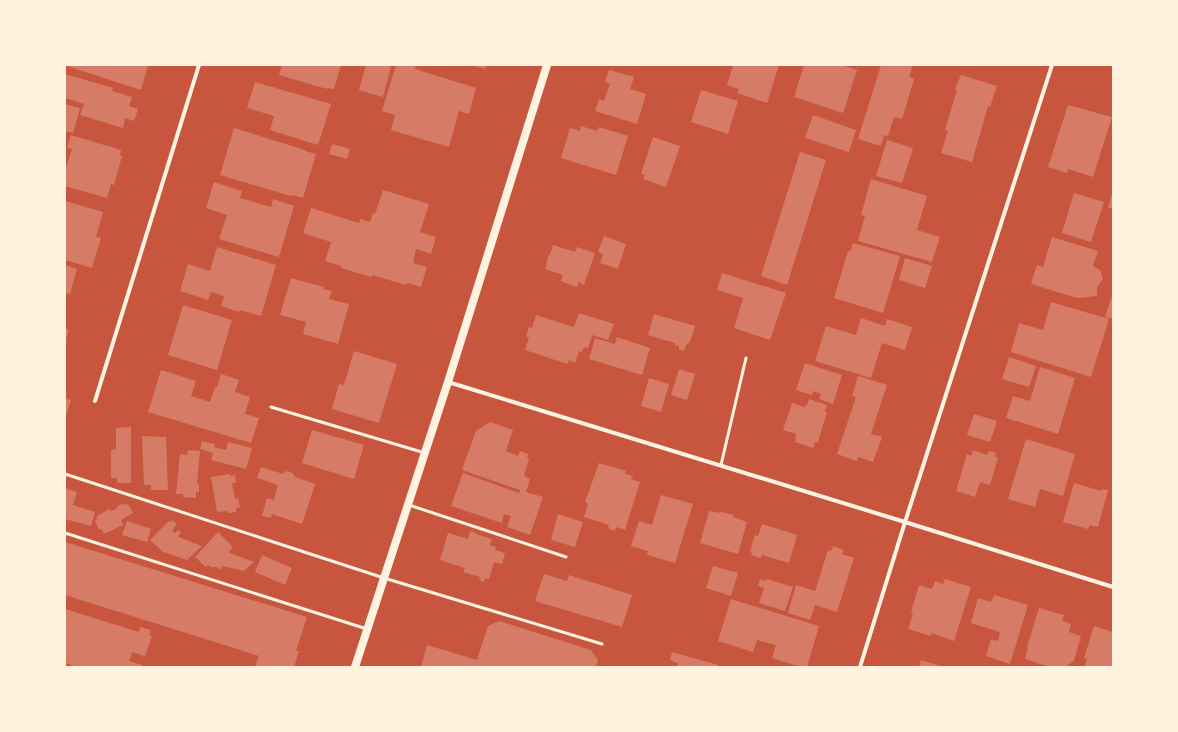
<svg xmlns="http://www.w3.org/2000/svg" width="1178" height="732" font-family="Lato,sans-serif">
<style>
.building{fill:#d67c66}
.lines{fill:none;stroke-linecap:round;stroke-linejoin:round}
.service{stroke:#fff3e0;stroke-width:3}
.minor{stroke:#fff3e0;stroke-width:4}
.secondary{stroke:#fff3e0;stroke-width:8}
</style>
<rect width="100%" height="100%" fill="#c8553d"/>
<path class="building" d="M68,65H148L141,90L67,66Z
M282,65H341L334,89L327,88V89L279,75Z
M366,65H386L391,67L383,97L359,90Z
M396,65H416L415,69L476,88L469,114L459,111L449,147L391,130L395,115L382,111Z
M472,65H486L485,69Z
M733,65H779L767,103L737,93L739,89L727,85Z
M804,65H841L857,70L843,113L794,97Z
M881,65H913L909,77L914,79L902,119L894,117L888,136L884,135L881,146L858,139Z
M609,70L634,77L630,89L646,94L637,124L595,111L599,99L604,101L610,84L605,82Z
M65,74L113,88L112,91L132,97L129,106L138,109L134,121L125,118L123,128L80,115L84,104L65,98Z
M961,75L997,86L990,107L988,106L972,162L941,153L948,130H945L957,90L955,89Z
M255,82L331,104L318,145L270,130L274,116L247,108Z
M701,90L738,101L728,134L691,122Z
M65,104L80,108L73,133L65,131Z
M1068,105L1112,117L1093,177L1068,169L1067,173L1048,167Z
M813,115L856,130L849,152L805,138Z
M581,126L597,131L599,127L628,136L616,175L561,158L570,128L580,131Z
M234,128L305,150V151L316,154L303,198L292,195L291,196L220,175Z
M71,135L121,150L120,155L122,156L114,185L111,184L107,198L65,186V171L72,149L67,148Z
M653,137L680,146L666,187L643,179L645,175L641,174Z
M887,140L913,148L902,183L876,176Z
M332,144L350,149L347,159L329,154Z
M800,152L826,160L787,285L761,276Z
M871,179L927,196L917,230L940,237L932,262L858,241L865,216L861,215Z
M214,182L242,191L240,198L271,207L273,199L294,206L279,257L219,239L227,215L206,208Z
M383,190L429,204L420,232L436,237L431,254L416,249L413,263L427,267L421,287L407,283L406,285L372,275L371,277L341,268V266L325,261L331,242L303,233L311,208L359,223L360,219L370,222L373,213L375,214Z
M1113,191V209L1108,207Z
M1074,193L1104,202L1091,242L1062,233Z
M65,201L103,212L96,237L101,238L92,268L65,260Z
M604,236L626,244L618,269L600,263L603,254L598,252Z
M1052,237L1098,251L1093,266L1100,270L1103,279L1097,287V296L1077,298L1031,284L1037,265L1043,267Z
M853,243L900,256L883,313L834,298L848,251L850,252Z
M553,245L575,252L577,247L595,253L584,285L579,282L577,287L561,281L563,275L545,269L549,254L550,255Z
M217,247L276,265L261,316L240,310L239,312L221,306L224,296L211,292L208,300L180,291L188,264L210,271Z
M905,258L932,266L925,288L899,280Z
M65,265L77,269L70,294L65,293Z
M722,273L786,293L770,340L734,328L743,298L717,290Z
M291,278L324,287L323,289L332,291L329,299L349,304L338,344L303,334L306,322L280,315Z
M1113,292V319L1105,317Z
M1051,302L1109,319L1091,377L1011,352L1019,323L1043,330Z
M183,305L232,320L217,370L168,355Z
M579,313L614,324L608,340L592,335L588,348L584,347L582,352L579,351L575,363L569,360L567,364L525,350L529,337H526L529,327L532,328L536,315L574,327Z
M654,314L695,326L690,342L688,344L687,343L684,351L679,349V346L675,345V343L648,335Z
M861,318L885,326L887,319L912,327L905,350L882,343L871,378L815,361L826,326L856,335Z
M65,329L69,330L65,342Z
M617,337L650,348L642,375L589,359L595,338L615,344Z
M354,351L397,364L379,423L332,409L339,384L344,385Z
M1009,357L1036,366L1029,387L1002,379Z
M805,363L842,375L833,404L819,399L821,394L813,391L812,395L796,390Z
M1040,367L1075,378L1058,434L1006,418L1013,396L1030,401Z
M679,369L695,374L687,400L671,395Z
M161,370L196,381L191,396L210,402L215,387H217L221,374L239,380L235,392L250,397L245,414L259,418L251,443L148,412Z
M858,376L887,385L871,434L882,437L873,462L858,457L857,461L837,454L856,397L852,396Z
M649,378L669,384L661,412L641,406Z
M65,398L71,400L65,418Z
M809,399L827,405L825,411L827,412L818,442H815L813,448L795,442L796,434L783,430L792,403L805,407V405H807Z
M974,414L997,421L990,442L967,435Z
M490,422L513,430L506,451L518,456L520,451L528,454L527,458L529,459L524,476L530,479L526,492L543,497L530,535L507,527L511,516L504,514L502,523L451,506L463,473L519,493L520,490L462,470L476,431Z
M131,427V483H117V478H111V450L116,449V428Z
M312,430L364,445L354,479L302,463Z
M142,436L166,437L168,490H151V485H144Z
M1026,439L1075,454L1063,496L1040,489L1035,507L1008,499Z
M202,441L215,444L214,447L226,450L228,442L252,448L246,469L211,460L213,453L200,449Z
M188,450L200,451L197,484L199,485V492H196V498L183,497V494H176L180,454L187,455Z
M973,450L987,455L989,451L996,453L995,457L998,458L990,485L980,482L975,497L956,491L967,454L971,456Z
M599,463L626,471L625,474L633,476L631,479L640,482L625,530L616,527L615,531L608,528L609,525L584,517L588,504L585,502Z
M261,467L283,474L286,471L293,473L295,477L315,484L302,524L272,514L271,518L262,516L267,498L274,500L278,485L257,478Z
M230,474V476L235,475L236,483H232L235,499L238,498L240,507L236,508V512L228,513L227,511L217,512L211,477Z
M1074,483L1101,491L1102,489L1108,490L1098,527L1090,525L1088,529L1063,522Z
M65,488L77,492L73,505L95,512L91,526L65,519Z
M661,495L693,504L675,563L647,555L648,551L631,546L639,521L652,525Z
M124,503L125,505L128,504L133,513L121,520L123,525L104,534L102,529L99,530L95,521L97,519V516L109,509L111,511L118,508L116,507Z
M709,511L719,513V511L733,515V517L747,522L738,554L700,543Z
M558,514L583,522L575,547L551,540Z
M172,520L177,524L172,531L175,533L178,530L181,532L178,537L202,546L187,560L163,552L150,540L169,521L170,522Z
M127,521L151,529L147,542L122,535Z
M762,524L797,535L789,563L762,555L761,558L751,555L752,552L750,551L755,535L758,536Z
M470,531L476,533V534L492,539L490,545L496,547L495,550L505,553L502,564L494,562L489,579L485,578L484,582L479,580L480,577L463,572L465,568L440,560L448,533L468,539Z
M218,532L233,547L229,552L230,553L254,562L244,571L223,566L220,570L217,567H211L208,565L206,567L195,557Z
M65,542L307,617L296,651H299L294,667H255L259,656L65,595Z
M833,546L844,550L842,554L854,558L837,612L815,605L810,620L788,613L796,585L815,591L828,550L831,551Z
M262,555L292,568L285,585L255,572Z
M713,566L738,573L731,596L706,588Z
M544,574L567,581L569,575L632,595L622,627L535,601Z
M760,579L766,581L767,579L793,587L785,611L759,603L764,588L758,586Z
M945,579L971,587L954,641L931,633V636L908,629L913,613L911,612L919,585L932,589L935,581L943,584Z
M994,595L1028,605L1010,664L986,656L991,639L998,641L1000,632L971,623L978,598L991,602Z
M731,599L819,626L807,667H801L772,658L776,645L757,640L753,652L718,641Z
M1039,608L1064,615L1062,621L1071,624L1069,632L1081,636L1074,661L1065,667H1050L1025,659L1028,647H1027Z
M65,609L139,632L140,627L151,630L149,635L152,636L145,656L132,652L129,661L142,665V667H77L65,663Z
M499,621L591,650L598,660L596,667H421L427,645L477,660L488,626Z
M1094,626L1113,632V667H1084L1087,659L1084,658Z
M672,652L718,665V667H677L678,663L670,660Z
M921,660L944,667H919Z"/>
<g class="lines">
<path class="service" d="M271,407L425,453
M721,465L746,358
M65,474L384,578L602,644
M409,505L566,557
M65,533L367,629"/>
<path class="minor" d="M448,382L905,522L1113,587
M95,401L199,65
M860,667L905,522L1052,65"/>
<path class="secondary" d="M355,667L448,382L547,65"/>
</g>
<rect width="1178" height="732" fill="none" stroke="#fff3e0" stroke-width="132"/>
</svg>
